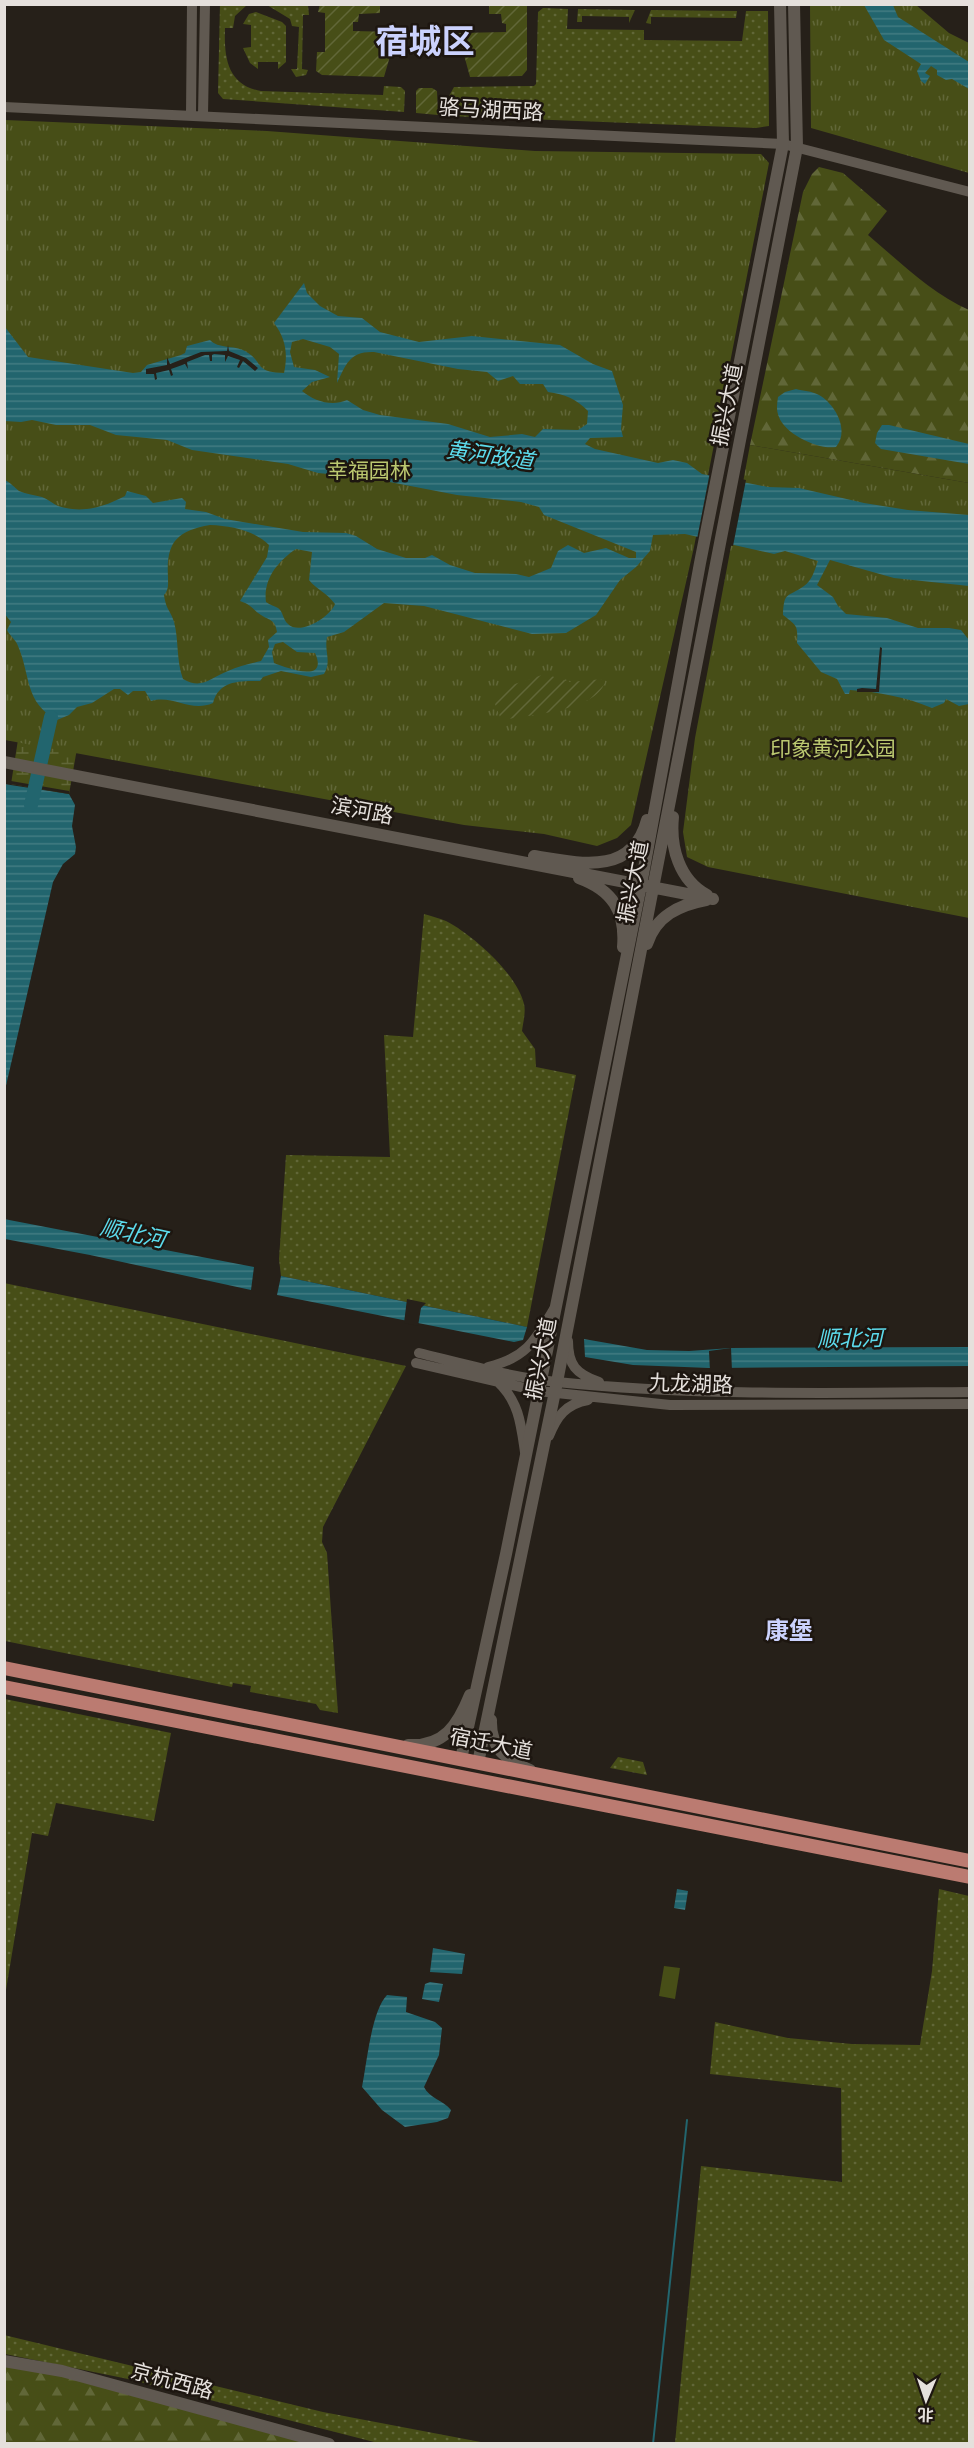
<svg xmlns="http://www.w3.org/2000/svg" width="974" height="2448" font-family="Lato,'Noto Sans SC',sans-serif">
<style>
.grass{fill:url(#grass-dots)}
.forest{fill:url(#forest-firs)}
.wetland{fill:url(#wetland-marsh)}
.park{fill:url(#park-tufts)}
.garden{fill:url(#garden-furrows)}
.pitch{fill:#474e17}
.water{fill:url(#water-rules);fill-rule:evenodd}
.pier{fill:#262019}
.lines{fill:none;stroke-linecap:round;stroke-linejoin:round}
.stream{stroke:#22656e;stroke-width:2}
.river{stroke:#22656e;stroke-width:14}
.tertiary{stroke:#605951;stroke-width:10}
.secondary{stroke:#605951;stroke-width:12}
.primary{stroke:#bb7b71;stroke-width:14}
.labels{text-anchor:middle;stroke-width:5;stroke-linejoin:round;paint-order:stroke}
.street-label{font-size:21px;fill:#e5e0dc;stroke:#1d1610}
.park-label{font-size:21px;fill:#bbc870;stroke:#1d1610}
.water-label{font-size:22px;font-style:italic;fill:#5cdbec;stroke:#1d1610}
.quarter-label{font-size:24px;font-weight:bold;fill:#cbd2fd;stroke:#1d1610}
.town-label{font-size:33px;font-weight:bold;fill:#cbd2fd;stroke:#1d1610}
</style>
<defs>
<pattern id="grass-dots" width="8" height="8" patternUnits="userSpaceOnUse" patternTransform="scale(1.5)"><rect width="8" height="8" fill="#474e17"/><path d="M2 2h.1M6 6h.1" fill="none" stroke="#616738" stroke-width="1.8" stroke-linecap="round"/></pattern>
<pattern id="forest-firs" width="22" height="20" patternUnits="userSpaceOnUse" patternTransform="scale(1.5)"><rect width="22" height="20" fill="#474e17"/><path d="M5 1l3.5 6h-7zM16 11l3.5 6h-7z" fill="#616738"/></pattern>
<pattern id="wetland-marsh" width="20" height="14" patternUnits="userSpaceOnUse" patternTransform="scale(1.5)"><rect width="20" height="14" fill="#474e17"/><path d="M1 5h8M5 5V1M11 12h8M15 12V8" fill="none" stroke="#616738"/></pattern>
<pattern id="park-tufts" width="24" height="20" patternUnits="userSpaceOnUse" patternTransform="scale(1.5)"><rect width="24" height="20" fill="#474e17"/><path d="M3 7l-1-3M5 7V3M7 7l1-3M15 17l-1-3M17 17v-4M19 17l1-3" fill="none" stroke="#616738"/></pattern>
<pattern id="garden-furrows" width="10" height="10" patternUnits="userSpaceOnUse" patternTransform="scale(1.5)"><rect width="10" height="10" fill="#474e17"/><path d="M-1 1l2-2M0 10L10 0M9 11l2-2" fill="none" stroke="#616738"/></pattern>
<pattern id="water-rules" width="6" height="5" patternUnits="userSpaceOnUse" patternTransform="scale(1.5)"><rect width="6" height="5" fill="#22656e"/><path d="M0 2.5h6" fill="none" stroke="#427b82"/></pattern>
</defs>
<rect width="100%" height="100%" fill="#262019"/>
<path class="grass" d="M220,4L247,5L235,16L233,28H225C224,57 227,85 261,91L383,95L384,86L401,87L405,91L404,112L223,99L218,93Z
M267,5H308L309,15H303L302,69L308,70L306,75L296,77L291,69H297L299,27L292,26L290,19Z
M543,8L568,9L567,29L644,30V40L742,41L746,11H768L769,126L756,128L449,116V96L454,87L534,86L536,84L538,12Z
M578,9L635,10L629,23V17L582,16V22H577Z
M651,10L737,11L736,18L651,17V24L646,23Z
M256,12L282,22L286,26V62L278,69V62H258V69L250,63L243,48L251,47V25L243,24L249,14Z
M424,914C431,916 439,918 446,921C473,935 517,974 524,1004C526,1012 523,1023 522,1031L535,1049L536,1067L576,1075L527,1327L281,1276L279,1259L286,1155L390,1157L384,1035L413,1037Z
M4,1283L406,1366L323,1527L322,1542L327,1553L338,1713L320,1710L316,1704L250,1692L251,1686L233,1683L232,1687L5,1641Z
M5,1699L171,1733L154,1821L56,1803L48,1836L32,1833L5,1996Z
M618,1757L643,1762L647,1775L610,1768Z
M939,1889L969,1896V2443H675L701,2166L842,2182L841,2088L710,2074L715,2022L788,2038L852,2044L920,2045L932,1971Z
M4,2335L323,2412L486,2443H378L128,2379L5,2354Z"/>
<path class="forest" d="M819,167L843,173L887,211L868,235C900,262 931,293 969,310V483L750,445L803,192L812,174Z
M5,2365L34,2368L314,2444H5Z"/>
<path class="wetland" d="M24,702L78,743L69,794L11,784Z"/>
<path class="park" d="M810,5H916L949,33L969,43V173L811,128Z
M5,120L267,131L535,151L761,154L769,163L694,547L631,825L617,838L597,846L544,834L464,825L5,740Z
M750,445L969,483V918L708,867L687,857L683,832L695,738Z"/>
<path class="garden" d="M320,4L380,5V13L359,14L358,22H353V31L397,32L384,77L322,75L316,71L317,52H325V13L318,12Z
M489,5L527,6V70L522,76L470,77L458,33L506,32V24L502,23L501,14H489Z
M419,88H432L437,91L438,115L416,113V91Z
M545,674L570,682L603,679L605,682C596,710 535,714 509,719L500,717L495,704L503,688Z"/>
<path class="pitch" d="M664,1966L680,1968L675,1999L659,1996Z"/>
<path class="water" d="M864,5H893L898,17L969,62V89L952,79L946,80L937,75V70L931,66L925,73L930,76L925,84L921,81L917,71L921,64L884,40Z
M304,283L307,293L320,306L338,316L362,318L380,332L419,342L472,336L560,345L593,364L612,371L623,405L621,429L623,437L590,438L585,444L595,449L658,463L673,460L687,463L702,474L768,487L799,488L864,503L908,510L969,515V586L894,578L830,560L817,585L833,597L838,606L846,614L887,618L918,628H949L961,630L969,640V704L959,706L946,699L944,703L932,708C906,697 879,692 850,690L849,694H845L837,679L821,672L797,643C798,625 797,626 783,615C784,591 787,598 804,586C812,581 815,569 818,561L785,551L774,554L685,534L653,535L650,551L636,567L620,580L596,615L566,633L532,634L424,606L384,603L344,632L327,637C324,653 332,660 324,674L311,677L281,671L263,677L260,681C240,681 219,680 213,703C190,713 173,694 151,701L145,691H133L128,695L120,689H114L92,703L77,707L69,715L57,720C24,702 31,676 18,646C16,640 10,636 7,630L11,622L4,613L5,480C11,483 14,487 19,491C26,494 35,495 42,497C48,499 53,504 58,506C82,514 104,507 125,496L127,491L146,496L153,503L182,498L186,502L185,509L206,512L225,519L303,532L346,533L356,536L377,549L406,558H425L432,555L450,565L475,573L516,574L529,577L551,568L558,551L568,545L584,553L606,548L629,558H636V552L544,515L539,507L521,502L457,495L369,478L318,473L288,464L192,450L167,440L116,435L90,425H56L32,420L21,422L5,421V327L28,357L133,373L141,372L147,365L181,355L185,353L187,346L210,340C218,349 234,345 245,351C265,362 252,372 284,373C288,354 286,339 274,323ZM303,339L330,347L339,354L337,383C346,364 350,351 374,352L458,369L487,372L498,381L513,376L520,384H543L548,392C565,394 576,399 588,411L587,424L578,430L543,429L535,437L522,434L490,437L448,424L380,415L363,410L347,400C332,407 314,401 302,391L312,382L330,377L315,370L294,367L290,352L292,342ZM210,525C232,526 253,530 269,545L267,557L240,601C252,605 252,609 261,615C270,621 275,619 277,632L268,640L269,647L261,661C249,664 238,666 228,671C210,678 202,690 183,679C176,660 179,640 174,622C171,611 166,610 164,595C169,589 168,585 168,577C166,543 176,531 210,525ZM296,549L312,552L309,580C317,590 326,592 335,604C330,617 300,636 288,624C283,620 283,611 278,608C275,606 270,605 266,602C263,579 278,561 296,549ZM283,642L297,652L315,653C329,684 287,668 274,663L272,652L275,644Z
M796,389C803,391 812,391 819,395C835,404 850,430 836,447C818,450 785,434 779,417C776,410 777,404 778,397L785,392Z
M882,425H889L969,444V464L881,449L875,443L877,433Z
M4,784L69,794L75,805L72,826L76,847L75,854L63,864L53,882L5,1090Z
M4,1219L254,1267L251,1290L90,1255L5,1239Z
M281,1276L527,1327L523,1340L514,1342L277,1295Z
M584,1339L647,1350L689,1351L731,1348L969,1347V1366L710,1368L633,1365L585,1357Z
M677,1889L688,1891L685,1910L674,1908Z
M433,1948L465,1954L462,1974L430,1972Z
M430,1982L443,1984L439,2002L422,1999L425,1984Z
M387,1995L407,1997L406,2012L435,2022L442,2028L439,2055L424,2087C429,2098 443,2100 451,2110L448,2118L437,2122L405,2127L382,2110L362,2087C367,2063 371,2012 387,1995Z"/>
<path class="pier" d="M228,345L229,351L246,358L258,368L255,371L243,361L239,368L237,367L240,360L228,356L225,362V355L214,354L212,355V361H210L209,355H205L187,362L188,369L185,364L171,369L173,375L171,376L169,370L156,373L157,379L155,380L154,374H146V369L167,365V357L170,364L201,352L227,351Z
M710,472L746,480L733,546L697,539Z
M880,647L882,648L879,692H857V689L862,688L876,689Z
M11,781L69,791V794L11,784Z
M407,1299L426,1303L421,1308L418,1326L404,1323Z
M731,1348L732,1371H710L709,1351Z"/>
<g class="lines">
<path class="stream" d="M653,2444L687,2120"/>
<path class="river" d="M31,805L51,717"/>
<path class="tertiary" d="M4,107L783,144L970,192
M191,114L192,4
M203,115L205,4
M568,1341C568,1365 576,1374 599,1382
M419,1353C464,1364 510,1377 557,1382C694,1396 832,1393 970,1392
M416,1363L538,1391L670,1405L970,1404
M488,1367C526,1358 535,1341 554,1309
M498,1382C519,1402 521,1424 525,1452
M549,1436C557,1416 566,1404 588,1400"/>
<path class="secondary" d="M4,762L713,899
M673,817C670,847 679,880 707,895
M534,856C578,863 632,877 647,820
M579,878C612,890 626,911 623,947
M647,944C656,916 679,905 706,900
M491,1720C490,1748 506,1760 530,1770
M408,1745C444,1747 458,1725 470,1695
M461,1759L506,1554L641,885L700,563L783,144L780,4
M478,1763L557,1382L797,147L794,4
M4,2361L62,2371L329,2444"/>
<path class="primary" d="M4,1668L970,1861
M4,1687L970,1877"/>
</g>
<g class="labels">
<g class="street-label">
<text transform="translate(491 110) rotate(3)" y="7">骆马湖西路</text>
<text transform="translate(727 405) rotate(-79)" y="7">振兴大道</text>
<text transform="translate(362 811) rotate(11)" y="7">滨河路</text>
<text transform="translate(633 882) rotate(-79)" y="7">振兴大道</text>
<text transform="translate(541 1359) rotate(-79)" y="7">振兴大道</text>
<text transform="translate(691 1384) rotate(2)" y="7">九龙湖路</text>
<text transform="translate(491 1744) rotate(11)" y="7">宿迁大道</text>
<text transform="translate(172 2381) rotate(15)" y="7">京杭西路</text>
</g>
<g class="park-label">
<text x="369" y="478">幸福园林</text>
<text x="833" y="756">印象黄河公园</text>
</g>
<g class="water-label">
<text transform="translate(490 455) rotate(8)" y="8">黄河故道</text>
<text transform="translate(133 1233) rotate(12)" y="8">顺北河</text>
<text transform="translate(850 1338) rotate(-1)" y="8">顺北河</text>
</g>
<g class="quarter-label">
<text x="789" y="1639">康堡</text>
</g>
<g class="town-label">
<text x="425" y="53">宿城区</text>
</g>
</g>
<rect width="974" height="2448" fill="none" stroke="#e5e0dc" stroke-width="12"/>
<g transform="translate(926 2400) rotate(182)" stroke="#1d1610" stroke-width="4.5" paint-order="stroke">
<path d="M0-4.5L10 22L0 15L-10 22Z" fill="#e5e0dc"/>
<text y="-9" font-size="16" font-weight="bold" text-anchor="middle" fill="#e5e0dc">北</text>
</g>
</svg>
